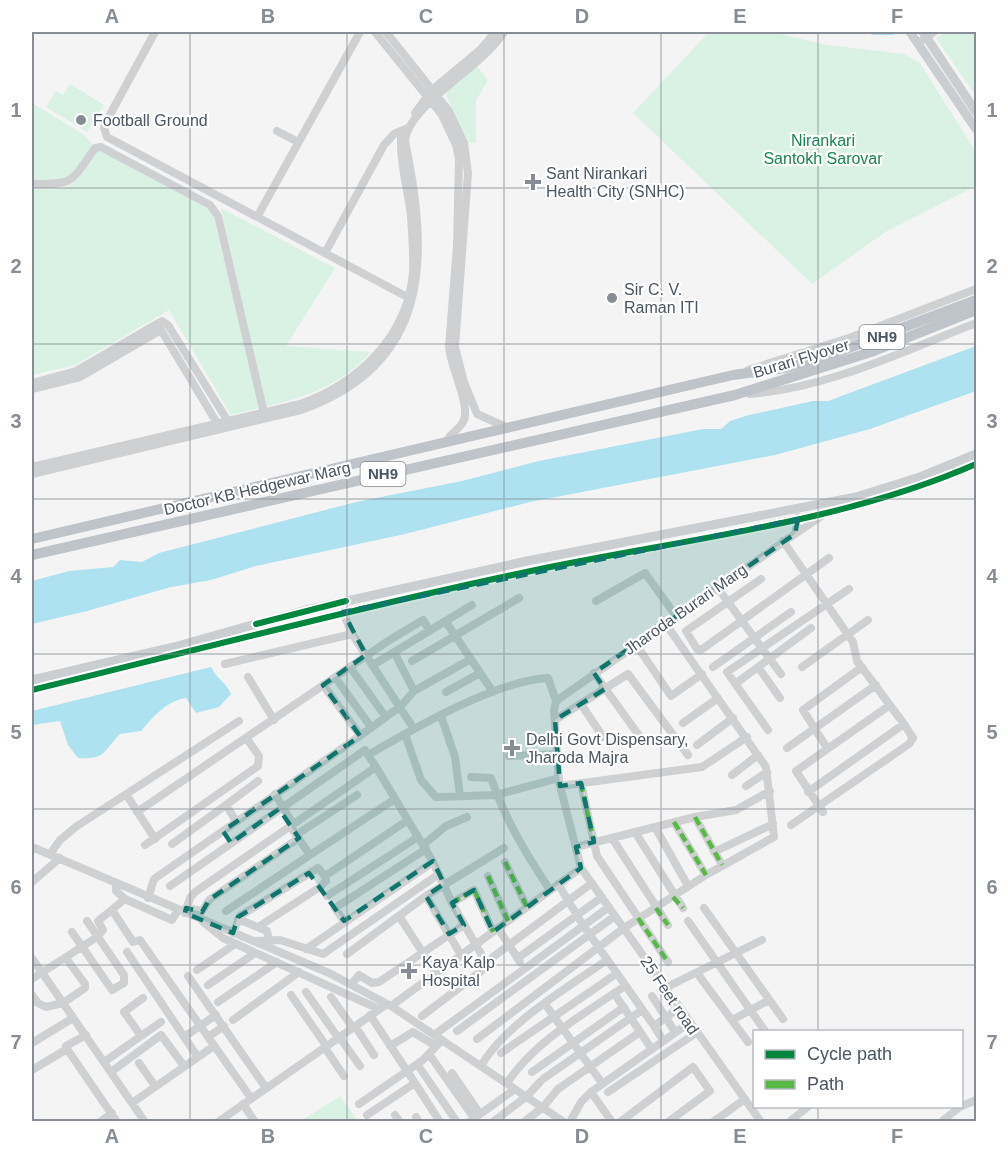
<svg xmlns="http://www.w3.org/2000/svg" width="1008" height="1153" font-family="Arial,sans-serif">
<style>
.green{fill:#d9f2e3}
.water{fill:#aee2f0}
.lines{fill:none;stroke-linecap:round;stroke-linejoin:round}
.canal{stroke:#aee2f0;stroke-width:6}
.minor{stroke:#ced0d2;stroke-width:8}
.major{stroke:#caced1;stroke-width:9}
.highway{stroke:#bec4c9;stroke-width:10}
.rail{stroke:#c9cacc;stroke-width:1.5}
.quiet{stroke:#58b947;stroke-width:4.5;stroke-dasharray:9 4.5;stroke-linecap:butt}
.cycleway-casing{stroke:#fff;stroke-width:10}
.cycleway{stroke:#00873e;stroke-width:6}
.marked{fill:#0f766e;fill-opacity:0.2;stroke:#0f766e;stroke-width:4.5;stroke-dasharray:12 8;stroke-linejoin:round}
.grid{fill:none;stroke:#868d94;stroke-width:1.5;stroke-opacity:0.55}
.poi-dot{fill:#868d94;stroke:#fff;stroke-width:2}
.labels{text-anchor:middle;stroke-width:4.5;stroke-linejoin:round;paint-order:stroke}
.shield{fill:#fff;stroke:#808990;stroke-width:1.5}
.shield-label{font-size:15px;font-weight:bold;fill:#4a5661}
.poi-label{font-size:16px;fill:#4a5661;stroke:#fff;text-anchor:start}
.park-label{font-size:16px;fill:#17864f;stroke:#fff}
.street-label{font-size:16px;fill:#4a5661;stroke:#fff}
.neatline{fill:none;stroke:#868d94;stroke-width:2}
.grid-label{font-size:20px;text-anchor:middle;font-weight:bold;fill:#868d94}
</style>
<rect width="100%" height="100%" fill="#f4f4f4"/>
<path class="green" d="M709,32H773L827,45L904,54L920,63L976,152V186L887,231L812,284L633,113Z
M946,32H976V96L936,38Z
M477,66L488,80L476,100V143H469L446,95L449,88Z
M70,84L104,105L87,132L46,107L56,91L63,95Z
M32,103L83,134L93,145C69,178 74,182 32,181Z
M97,151H103L212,211L260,408L231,415L169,310L75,365L32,375V189C76,190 74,187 97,151Z
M221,208L335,268L286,346L371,352C340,386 308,396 265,407Z
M340,1096L358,1121H301Z"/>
<path class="water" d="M976,346V391L870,429L775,455L530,502L405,534L256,566L211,580L171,587L87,611L32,624V581L69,571L113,567L120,560L142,562L159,553L356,502L462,481L539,461L703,429H721L730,421L749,415L813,401H828Z
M211,667C216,678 225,681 231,694L219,707L196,713L186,698C166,701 153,717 141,731L120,734C103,751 106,760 78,758L68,745L60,721L32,725V711Z"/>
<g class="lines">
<path class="canal" d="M873,32H893"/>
<path class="minor" d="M155,32L106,122L104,128L107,137L411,299
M375,32L442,115L456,145L459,159L457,245L449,347C450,366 472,407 463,422C459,429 452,433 447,440
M386,32L449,111L464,143L468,173L455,347L464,382L477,414L506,427
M918,43L934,32
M415,113L433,89L481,49L495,32
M277,131L298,142
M32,184C75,185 71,182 95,148L101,147L210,205L218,216L264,413
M257,217L360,32
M325,253L384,145L394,134L408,128
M748,370L849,338L976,289
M32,383L76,371L162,321L168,325L229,423
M32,389L80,377L161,330L220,428
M750,394C828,388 904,351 976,323
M32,467L300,404C358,384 408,336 413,272C414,254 412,234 411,216C408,191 400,164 401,138
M32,474L301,410C432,364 429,257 405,141C408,105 485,65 504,32
M795,534L823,515
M783,541L853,642L857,661L904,724
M761,579L686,631L697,649L701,650L829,558
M717,587L781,674
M596,601L645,573L676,616
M343,612L352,634L414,729
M446,622L493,692
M635,643L671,696L702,674
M394,652L414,691
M412,661L519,598
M225,664L352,634
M373,665L472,605
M350,667L385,716
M713,667L791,612
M758,667L780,698
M802,667L868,620
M594,673L643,741
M248,677L274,720
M335,677L371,727
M735,684L811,628
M323,685L360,735
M446,692L480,673
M556,701L795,534L798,517
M581,704L603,737
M441,716L455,757L460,796
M555,720L628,674L688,755
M683,723L718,698
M768,730L727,672L849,589
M405,734L421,780L436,797L496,795L559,778
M697,745L733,718
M787,748L876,685
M827,748L803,710L862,667
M509,756L558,754
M376,767L433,862L452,903L488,966L422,1016
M732,775L758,755
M471,777L491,778C505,819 526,854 550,890
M581,783L597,856L668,962
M560,786L702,767L747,737
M746,786L767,772
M126,794L155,839
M275,794L293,824
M226,805L258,781
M137,812L388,641L423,620L430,631
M823,812L796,771L890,705
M695,817L722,865
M674,822L706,875
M791,825L909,744L913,738L904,724L808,792
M290,826L310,855L395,799
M655,827L688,886
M635,832L683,908
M296,835L357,795
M612,838L668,925
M172,844L226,805L236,821
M145,845L258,766L259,756L247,739
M423,845L446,826L467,817
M32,847L329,973L391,1006L564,1122
M576,847L695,817L736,810L770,791
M714,852L773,824
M50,854L60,840L77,826L239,721
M505,862L527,907
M488,876L508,921
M32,882L60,858
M116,884V891L125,899L172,920L178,910
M558,884L583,925L654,1026
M170,886L365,750L368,755
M327,896L418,837
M426,896L461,955
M148,898L154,879L357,738L401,706L414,691L471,659
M452,903L474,890L493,932
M186,908L202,911L209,900L299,838
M704,908L783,1019
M112,910L133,942L140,940L251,1098
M226,911L310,855
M185,913L190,898L195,892L376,767L368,755C415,728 495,681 548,678L556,701L554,710L559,782L581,868L761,1122
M399,916L436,973
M238,919L267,931L269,940
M344,921L335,908L426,849
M688,921L765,1031
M203,922L223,938L379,1009
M258,927L320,887L326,881L325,876L408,820
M498,928L520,962
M72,932L112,990L124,983V975L87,921
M233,933L240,916L318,868L325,876
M255,941L280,940L323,954L439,874
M306,949L433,862
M127,952L197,1056
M347,954L426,896L504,848
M493,957L592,883
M32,958L145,1122
M518,958L602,897
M197,970L235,944
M697,973L748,1042
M188,976L266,1088
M32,979L97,937L103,930L98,921L125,899
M208,985L255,953
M351,985L359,975L372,983L379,982L464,925
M667,987L762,940
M306,992L339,1039
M614,993L651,1048
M32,995L38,1003L46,1007L63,1003L85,988V984L66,958
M291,995L327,1047
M652,996L675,1032
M331,997L353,1028
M218,1002L277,962
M545,1004L602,1083
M391,1006L581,868
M233,1020L299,972
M732,1020L769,1000
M355,1026L374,1055
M457,1031L615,916
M434,1035L609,907
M141,1036L124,1012L143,998
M184,1037L216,1015
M208,1037L224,1026
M340,1038L360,1066
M477,1039L624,928L706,875L774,837L766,767L665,623
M663,1040L654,1026L679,1008
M32,1043L73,1018
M66,1046L86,1035
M390,1046L413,1032L436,1046
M325,1048L344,1076
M501,1053L616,974
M429,1054L474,1118
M104,1062L161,1022
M139,1063L155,1086
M417,1064L457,1122
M481,1066C504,1025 568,987 607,960
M32,1070L67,1049L117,1122
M111,1072L161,1035L184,1066
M532,1072L624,1007
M452,1073L480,1114
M543,1079L642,1010
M415,1083L440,1122
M507,1083C535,1041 584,1014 625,986
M591,1092L612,1122
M608,1092L696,1033
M132,1103L214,1046
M243,1104L255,1122
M359,1104L423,1060L442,1040
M962,1106L976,1100
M367,1115L415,1083L370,1015
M395,1115L400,1122
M416,1117L419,1122
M100,1122L112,1113
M218,1122L387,1004
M469,1122L515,1089
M493,1122L527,1096L540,1082
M524,1122L543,1107L558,1089L640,1032
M570,1122L581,1102L591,1092L689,1023
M620,1122L693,1067L710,1091L668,1122
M713,1122L745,1099
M789,1122L809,1106
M941,1122L961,1106"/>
<path class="major" d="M910,32L976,129
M923,32L976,112
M32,680L174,647L306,610L527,561L856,497L920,477L976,454
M32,690C204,648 376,603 550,567C691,538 844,522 976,464"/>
<path class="highway" d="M32,539L733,375L786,368L822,358L976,300
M32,555L735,395L871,352L976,310"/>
<path class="rail" d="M32,691L373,602L859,503L904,490L976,462"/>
<path class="quiet" d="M581,783L594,842
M695,817L722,865
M674,822L706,875
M505,862L527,907
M488,876L508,921
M673,897L683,908
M452,903L474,890L493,932
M656,908L668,925
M638,918L668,962"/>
<g class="cycleway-casing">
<path id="cycleway" d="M256,624L346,601
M32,690C204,648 376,603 550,567C691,538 844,522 976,464"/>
</g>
<use href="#cycleway" class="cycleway"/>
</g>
<path class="marked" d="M798,519L795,534L594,673L605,689L555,720L560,786L581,783L594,842L576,847L581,868L493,932L474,890L452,903L464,925L449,934L426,896L444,884L433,861L344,921L309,873L238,917L233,933L185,913L186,908L202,912L209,900L299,838L279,809L231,843L223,831L360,736L323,685L366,655L343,612Z"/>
<path class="grid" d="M190,32V1122M347,32V1122M504,32V1122M661,32V1122M818,32V1032M32,188H976M32,344H976M32,499H976M32,654H976M32,809H976M32,965H976M818,1106V1122"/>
<g class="poi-dot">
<circle cx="81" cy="120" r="6"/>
<path d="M530 173h6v6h6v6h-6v6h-6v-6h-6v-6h6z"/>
<circle cx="612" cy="298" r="6"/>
<path d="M509 739h6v6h6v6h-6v6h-6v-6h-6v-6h6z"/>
<path d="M406 962h6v6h6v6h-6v6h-6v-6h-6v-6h6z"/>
</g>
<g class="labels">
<g class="shield">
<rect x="859.5" y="325" width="45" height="24" rx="4.5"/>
<rect x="360.5" y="462" width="45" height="24" rx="4.5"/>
</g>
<g class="shield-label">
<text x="882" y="342">NH9</text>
<text x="383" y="479">NH9</text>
</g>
<g class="poi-label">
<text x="93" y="126">Football Ground</text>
<text x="546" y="179">Sant Nirankari<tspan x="546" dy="18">Health City (SNHC)</tspan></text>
<text x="624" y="295">Sir C. V.<tspan x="624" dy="18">Raman ITI</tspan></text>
<text x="526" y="745">Delhi Govt Dispensary,<tspan x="526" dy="18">Jharoda Majra</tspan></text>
<text x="422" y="968">Kaya Kalp<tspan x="422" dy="18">Hospital</tspan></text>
</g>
<g class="park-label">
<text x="823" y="146">Nirankari<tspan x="823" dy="18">Santokh Sarovar</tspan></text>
</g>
<g class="street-label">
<text transform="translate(801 358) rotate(-17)" y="6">Burari Flyover</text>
<text transform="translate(257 488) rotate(-13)" y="6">Doctor KB Hedgewar Marg</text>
<text transform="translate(685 609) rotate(-35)" y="6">Jharoda Burari Marg</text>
<text transform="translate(670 995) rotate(56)" y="6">25 Feet road</text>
</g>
</g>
<rect width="1008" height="1153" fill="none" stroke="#ffffff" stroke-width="66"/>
<rect x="753" y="1030" width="210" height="78" fill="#ffffff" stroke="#b7bbc0" stroke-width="1.5"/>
<rect x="765" y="1050" width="30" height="9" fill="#00873e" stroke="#b7bbc0" stroke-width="1.5"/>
<text x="807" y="1060" font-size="18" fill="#4a5661">Cycle path</text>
<rect x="765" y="1080" width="30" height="9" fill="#58b947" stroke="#b7bbc0" stroke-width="1.5"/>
<text x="807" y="1090" font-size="18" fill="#4a5661">Path</text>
<rect x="33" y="33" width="942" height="1087" class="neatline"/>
<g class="grid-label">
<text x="112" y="23">A</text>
<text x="268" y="23">B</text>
<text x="426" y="23">C</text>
<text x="582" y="23">D</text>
<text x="740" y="23">E</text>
<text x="897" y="23">F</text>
<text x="16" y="117">1</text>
<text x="992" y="117">1</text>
<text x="16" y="273">2</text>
<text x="992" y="273">2</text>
<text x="16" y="428">3</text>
<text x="992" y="428">3</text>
<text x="16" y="583">4</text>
<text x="992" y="583">4</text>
<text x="16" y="739">5</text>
<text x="992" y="739">5</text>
<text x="16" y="894">6</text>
<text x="992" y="894">6</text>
<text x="16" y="1049">7</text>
<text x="992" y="1049">7</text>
<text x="112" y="1143">A</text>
<text x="268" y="1143">B</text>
<text x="426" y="1143">C</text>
<text x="582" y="1143">D</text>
<text x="740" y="1143">E</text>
<text x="897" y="1143">F</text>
</g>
</svg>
